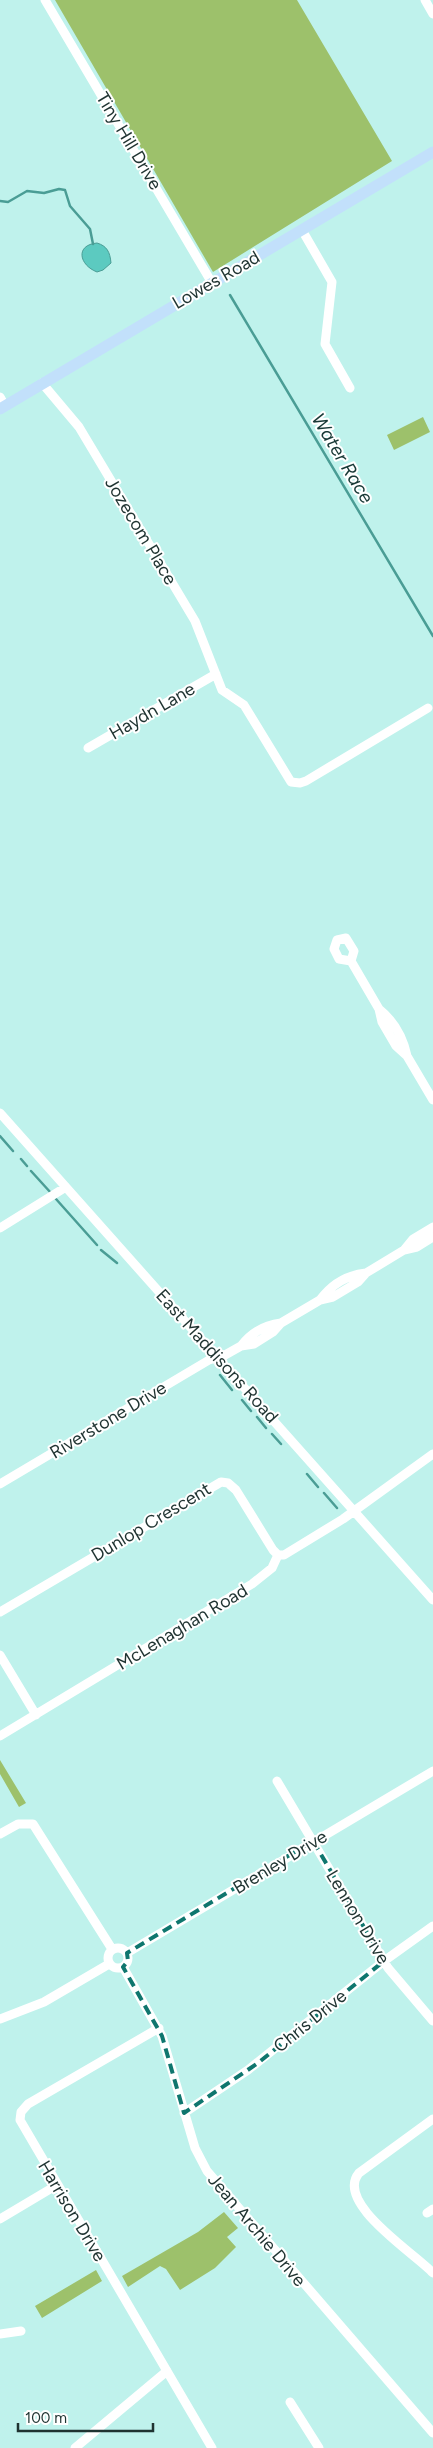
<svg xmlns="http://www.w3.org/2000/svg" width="433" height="2448" font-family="Figtree,sans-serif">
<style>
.green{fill:#9dc16b}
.water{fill:#5ccac0;stroke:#4a9d95}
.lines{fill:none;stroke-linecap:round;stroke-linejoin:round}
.stream{stroke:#4a9d95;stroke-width:2.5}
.minor{stroke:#fff;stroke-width:9}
.major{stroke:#c2e0fb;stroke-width:11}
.marked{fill:none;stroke:#0f766e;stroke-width:4;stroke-dasharray:10 6;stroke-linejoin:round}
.labels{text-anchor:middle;stroke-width:4;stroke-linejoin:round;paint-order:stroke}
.street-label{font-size:18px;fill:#1f3331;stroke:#fff}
.water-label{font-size:19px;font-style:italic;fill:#183936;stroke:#fff}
</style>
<rect width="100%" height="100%" fill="#bff2ec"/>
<path class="green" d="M55,0H297L392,161L213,272Z
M423,417L430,432L394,450L387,435Z
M0,1760L26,1803L19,1807L0,1774Z
M224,2212L238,2228L227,2237L236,2247L215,2268L180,2290L166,2269L160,2266L128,2287L122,2276L198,2232Z
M96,2270L102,2281L42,2318L35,2306Z"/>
<path class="water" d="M97,243C107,246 110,252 111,263L103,270L97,272C79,265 75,245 97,243Z"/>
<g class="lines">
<path class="stream" d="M0,201L8,202L27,191L44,193L59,189L65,190L70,206L90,229L93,244
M230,295L433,636
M0,1136L13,1151
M21,1159L27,1166
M31,1171L51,1193
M56,1199L97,1245
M101,1250L117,1263
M220,1375L232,1390
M242,1400L251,1411
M257,1417L266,1428
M272,1434L281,1444
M307,1474L318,1487
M324,1493L337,1508"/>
<path class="minor" d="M45,0L212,283
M425,0L433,14
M302,230L332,282L325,344L350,388
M42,383L79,427L195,621L222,690L244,705L291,782L300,783L306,781L428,708
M0,397L5,406
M88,748L216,674
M346,938L354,951L351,961L339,959L334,949L337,940Z
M351,961L379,1009L382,1022L396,1046L407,1056L433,1100
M379,1009C394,1021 403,1037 407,1056
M0,1113L433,1600
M0,1228L66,1187
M404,1250L413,1239L433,1227
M320,1300C331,1285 347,1275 366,1273
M241,1346C251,1333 264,1325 281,1323
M0,1484L209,1360L225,1355L241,1346L254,1344L273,1332L281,1323L320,1300L333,1297L358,1282L366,1273L404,1250L417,1247L433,1237
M278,1555H284L343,1519L433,1454
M0,1612L221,1482L228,1483L236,1490L273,1550L278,1555
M0,1655L36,1715
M0,1736L252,1584L272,1568L278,1555
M277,1781L388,1968L433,2021
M0,1834L18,1824H33L112,1949
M108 1958a10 10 0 1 1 20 0a10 10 0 1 1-20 0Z
M127,1953L433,1771
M123,1967L162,2036L195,2148L207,2171L433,2433
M0,2019L44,2002L109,1964
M159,2028L28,2104L21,2112L20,2120L212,2448
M184,2113L248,2070L384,1961L433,1926
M433,2119L359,2173C334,2203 416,2254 433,2273
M427,2213L433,2209
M0,2219L57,2185
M0,2334L21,2331
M290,2402L319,2448
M75,2448L167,2371"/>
<path class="major" d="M0,409L433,152"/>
</g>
<path class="marked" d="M313,1841L384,1961L258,2063L184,2113L162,2036L123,1967L128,1961L127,1953Z"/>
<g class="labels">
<g class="street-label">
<text transform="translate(129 141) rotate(59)" y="6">Tiny Hill Drive</text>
<text transform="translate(216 280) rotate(-30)" y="6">Lowes Road</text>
<text transform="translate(141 531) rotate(59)" y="6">Jozecom Place</text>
<text transform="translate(152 711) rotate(-30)" y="6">Haydn Lane</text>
<text transform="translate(217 1356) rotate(48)" y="6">East Maddisons Road</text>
<text transform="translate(108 1420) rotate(-31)" y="6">Riverstone Drive</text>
<text transform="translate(151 1522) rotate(-31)" y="6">Dunlop Crescent</text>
<text transform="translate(182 1627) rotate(-31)" y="6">McLenaghan Road</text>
<text transform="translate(280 1862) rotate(-31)" y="6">Brenley Drive</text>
<text transform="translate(358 1917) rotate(59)" y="6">Lennon Drive</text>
<text transform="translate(310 2021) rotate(-39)" y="6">Chris Drive</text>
<text transform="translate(72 2211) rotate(59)" y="6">Harrison Drive</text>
<text transform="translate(257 2230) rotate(50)" y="6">Jean Archie Drive</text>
</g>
<g class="water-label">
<text transform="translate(343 458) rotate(59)" y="7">Water Race</text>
</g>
</g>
<path d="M18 2423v8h135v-8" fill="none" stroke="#1f3331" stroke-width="2.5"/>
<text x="25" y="2423" font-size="15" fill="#1f3331" stroke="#ffffff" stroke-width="4" paint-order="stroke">100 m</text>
</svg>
